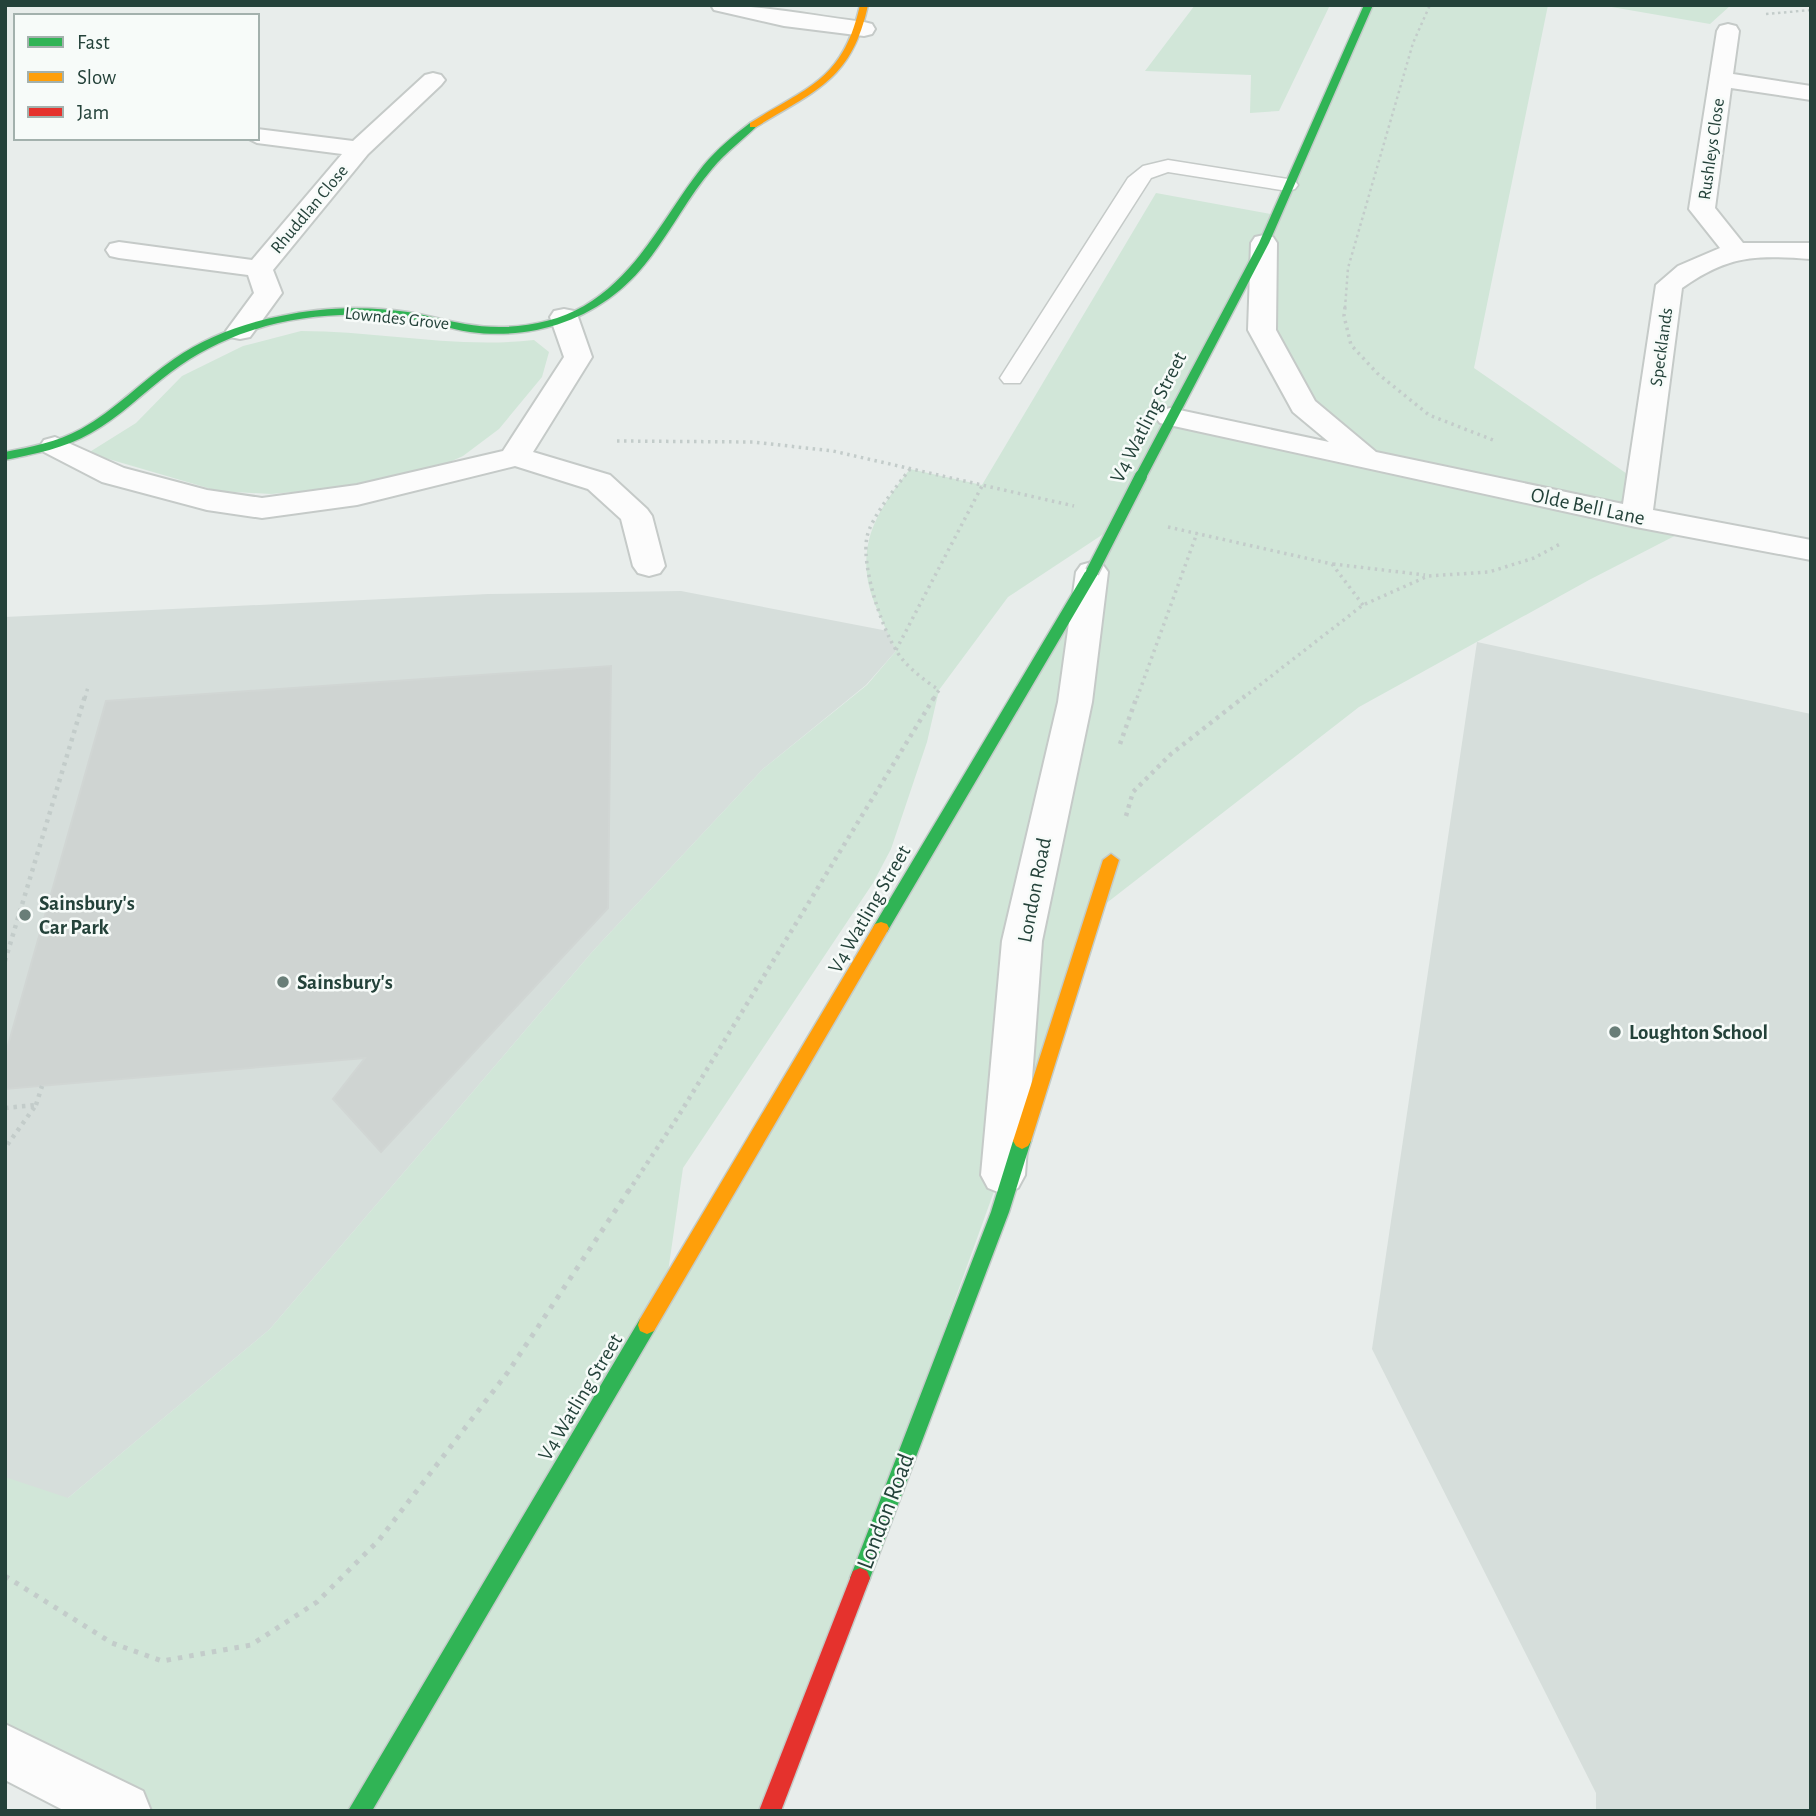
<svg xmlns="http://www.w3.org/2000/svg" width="1816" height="1816" font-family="'Alegreya Sans',sans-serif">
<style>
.built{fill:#d6dedb}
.green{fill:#d1e6d8;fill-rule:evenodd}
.building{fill:#cfd4d2;stroke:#d1d6d4;stroke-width:2}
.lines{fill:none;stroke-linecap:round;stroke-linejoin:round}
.lane-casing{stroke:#c5cac8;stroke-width:3}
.street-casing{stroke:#c5cac8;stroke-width:4}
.fast-casing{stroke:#c3cbc8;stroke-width:3}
.slow-casing{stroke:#c3cbc8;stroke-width:3}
.jam-casing{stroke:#c3cbc8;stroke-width:3}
.path-far3{stroke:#c3ccca;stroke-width:2.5;stroke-dasharray:2.5 3.5;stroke-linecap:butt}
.path-far2{stroke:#c3ccca;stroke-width:3.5;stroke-dasharray:2.5 4.5;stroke-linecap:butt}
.path-far1{stroke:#c3ccca;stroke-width:4.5;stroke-dasharray:3.5 5;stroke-linecap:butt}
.path{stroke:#c3ccca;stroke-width:5;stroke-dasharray:4.5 7;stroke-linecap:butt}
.lane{fill:#fcfcfc;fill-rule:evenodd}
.street{fill:#fcfcfc;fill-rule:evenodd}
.fast{fill:#30b455;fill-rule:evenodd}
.slow{fill:#ff9f0a;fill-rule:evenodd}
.jam{fill:#e5322d;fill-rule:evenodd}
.fast-bridge-casing{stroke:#c3cbc8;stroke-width:15;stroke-linecap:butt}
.fast-bridge{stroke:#30b455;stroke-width:12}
.poi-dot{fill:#697e78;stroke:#f7fbf9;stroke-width:2.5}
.labels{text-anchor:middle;stroke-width:5;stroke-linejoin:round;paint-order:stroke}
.far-street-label{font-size:18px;fill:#24423a;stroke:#f7fbf9}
.street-label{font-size:21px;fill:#24423a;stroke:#f7fbf9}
.poi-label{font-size:21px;font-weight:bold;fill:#24423a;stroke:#f7fbf9;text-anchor:start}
.near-street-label{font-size:24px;fill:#24423a;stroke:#f7fbf9}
</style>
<rect width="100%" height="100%" fill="#e8edeb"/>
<path class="built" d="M681,591L888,631L896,651L866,685L763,769L593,951L270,1329L68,1498L5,1624V617L488,594Z
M1477,642L1811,714V1811H1596V1793L1372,1349Z"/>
<path class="green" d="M1195,5H1330L1279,111L1250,113L1251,75L1145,71Z
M1369,5H1548L1474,368L1643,485L1636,517L1692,527L1589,580L1359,707L1095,912L770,1811H124L5,1751V1477L68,1498L270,1329L593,951L763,769L867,685L896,651C887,630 874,607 869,586C858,537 882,505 910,469L982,485L1156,193L1276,215ZM1264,245L1262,330L1303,406L1365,458L1170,416ZM1114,527L665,1293L683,1168L873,883L891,849L927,742L939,690L1008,597Z
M1600,5H1731L1710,24Z
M301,331C380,331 455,349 534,340L549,352L542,377L499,429L463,456L430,471L341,488L271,494L218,491L88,453L136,423L182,376L243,346Z"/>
<path class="building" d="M611,666L608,908L381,1152L333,1099L365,1058L5,1089V1056L106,701Z"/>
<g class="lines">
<g class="lane-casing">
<path id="lane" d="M1168,160L1288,179L1295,181L1298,185L1295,189L1288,191L1168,172L1151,178L1020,383H1004L1000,378L1128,178L1143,166Z"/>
</g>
<g class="street-casing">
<path id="street" d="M711,5C763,5 813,16 864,22L872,24L875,29L872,34L864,36L784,26L714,10Z
M1728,24L1736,26L1739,31L1733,74L1811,86V100L1731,88L1715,208L1743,243H1811V259C1755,255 1729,255 1682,288L1653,510L1811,540V560L1636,527L1160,423L1155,417L1160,411L1170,408L1329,442L1293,412L1248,330L1251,243L1255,237L1264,235L1273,237L1277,243L1276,330L1315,401L1376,452L1623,504L1656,285L1678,266L1720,248L1689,209L1717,31L1720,26Z
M433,73L441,75L445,80L441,85L368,154L273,270L282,293L250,337L240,339L230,337L226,331L254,293L248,275L119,258L110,256L106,250L110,244L119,242L252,260L342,154L257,143L247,138H257V129L353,141L425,75Z
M564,309L574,311L578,317L592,357L533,452L610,475L647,509L652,516L665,566L660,573L649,576L638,573L633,566L621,519L588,489L515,466L357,505L262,518L207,510L102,482L44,452L40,446L44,440L55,437L124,468L207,490L262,498L357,485L503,451L564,357L550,317L554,311Z
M1092,562L1103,565L1108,572L1092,702L1042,941L1025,1175L1018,1188L1003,1194L988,1188L981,1175L1002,941L1058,702L1076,572L1081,565Z
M5,1724L143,1791L151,1811H65L5,1780Z"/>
</g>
<g class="fast-casing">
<path id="fast" d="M1364,5H1373L1269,243L1147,476L1145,479H1137L1135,476L1259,243Z
M750,123L758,125C743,140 726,152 712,169C678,209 657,262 615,294C574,326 522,339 470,332C449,329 429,321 408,319C356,311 300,314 250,331C222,340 195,354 171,372C144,392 120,417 91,433C65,448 35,454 5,460V452C31,447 57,442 81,429C115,410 142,381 174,359C206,337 244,323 281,316C322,307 367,306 408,312C427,315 446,321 465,324C504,331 549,326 584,306C639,274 665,214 703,166C717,149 733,136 750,123Z
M1092,568L1099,572L887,932H875L873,928L875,924L1085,572Z
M1022,1133L1028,1136L1031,1141L1009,1212L870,1578L867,1585L860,1588L853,1585L850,1578L991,1212L1013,1141L1016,1136Z
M647,1316L654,1319L656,1325L654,1331L372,1811H348L640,1319Z"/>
</g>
<g class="slow-casing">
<path id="slow" d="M860,5H868C852,80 816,90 756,127H750V123C809,86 843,80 860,5Z
M1111,854L1119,860L1031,1141L1028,1146L1022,1149L1016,1146L1013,1141L1103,860Z
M881,922L887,924L889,928L887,932L654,1331L647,1334L640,1331L638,1325L640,1319L875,924Z"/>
</g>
<g class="jam-casing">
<path id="jam" d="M860,1568L867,1571L870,1578L781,1811H759L853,1571Z"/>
</g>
<path class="path-far3" d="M1766,14L1811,10
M1345,308L1348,268L1413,43L1430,5"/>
<path class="path-far2" d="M1345,307L1344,316L1351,345L1377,373L1429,415L1493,440
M617,441L753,442L833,451L1074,506
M910,469C897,486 871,517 867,537C861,565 881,626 896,650C905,666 924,680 939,690L934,698
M1168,527L1332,564L1363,605
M1333,564L1425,575
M896,650L982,486
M85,698L88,687
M1137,698L1197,533
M1243,698L1363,605L1428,576L1489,572L1534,558L1560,544"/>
<path class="path-far1" d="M1120,744L1137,696
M1126,816L1133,792L1171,754L1245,696
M5,961L85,696
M36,1105L42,1086
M5,1108L36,1105L5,1148
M628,1192L679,1115L935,696"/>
<path class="path" d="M5,1576L112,1643L162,1661L251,1645L317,1602L379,1540L508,1372L629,1190"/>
<use href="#lane" class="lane"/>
<use href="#street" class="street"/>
<use href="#fast" class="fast"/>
<use href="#slow" class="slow"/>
<use href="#jam" class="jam"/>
<g class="fast-bridge-casing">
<path id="fast-bridge" d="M1092,572L1141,476"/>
</g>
<use href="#fast-bridge" class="fast-bridge"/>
</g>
<g class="poi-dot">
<circle cx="25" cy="915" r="7"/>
<circle cx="283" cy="982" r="7"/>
<circle cx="1615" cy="1032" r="7"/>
</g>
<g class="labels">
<g class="far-street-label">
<text transform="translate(1711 149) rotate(-82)" y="6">Rushleys Close</text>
<text transform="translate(309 209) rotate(-50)" y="6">Rhuddlan Close</text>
<text transform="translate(397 318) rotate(6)" y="6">Lowndes Grove</text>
<text transform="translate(1661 347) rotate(-82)" y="6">Specklands</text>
</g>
<g class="street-label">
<text transform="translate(1148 417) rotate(-63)" y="7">V4 Watling Street</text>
<text transform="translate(1588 506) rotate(12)" y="7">Olde Bell Lane</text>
<text transform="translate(1034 890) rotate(-79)" y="7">London Road</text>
<text transform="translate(869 909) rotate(-60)" y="7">V4 Watling Street</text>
<text transform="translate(580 1397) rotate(-59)" y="7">V4 Watling Street</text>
</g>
<g class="poi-label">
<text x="39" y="910">Sainsbury's<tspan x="39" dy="24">Car Park</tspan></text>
<text x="297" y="989">Sainsbury's</text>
<text x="1629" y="1039">Loughton School</text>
</g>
<g class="near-street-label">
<text transform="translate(885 1511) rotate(-69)" y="8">London Road</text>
</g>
</g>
<rect width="1816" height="1816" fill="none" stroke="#24423a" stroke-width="14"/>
<rect x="14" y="14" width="245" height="126" fill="#f7fbf9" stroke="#a3b1ad" stroke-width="2"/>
<rect x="28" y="37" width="35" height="10" fill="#30b455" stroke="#a3b1ad" stroke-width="2"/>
<text x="77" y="49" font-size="21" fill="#24423a">Fast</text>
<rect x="28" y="72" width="35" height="10" fill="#ff9f0a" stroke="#a3b1ad" stroke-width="2"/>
<text x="77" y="84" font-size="21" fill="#24423a">Slow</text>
<rect x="28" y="107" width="35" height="10" fill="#e5322d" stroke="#a3b1ad" stroke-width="2"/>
<text x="77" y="119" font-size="21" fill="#24423a">Jam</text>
</svg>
